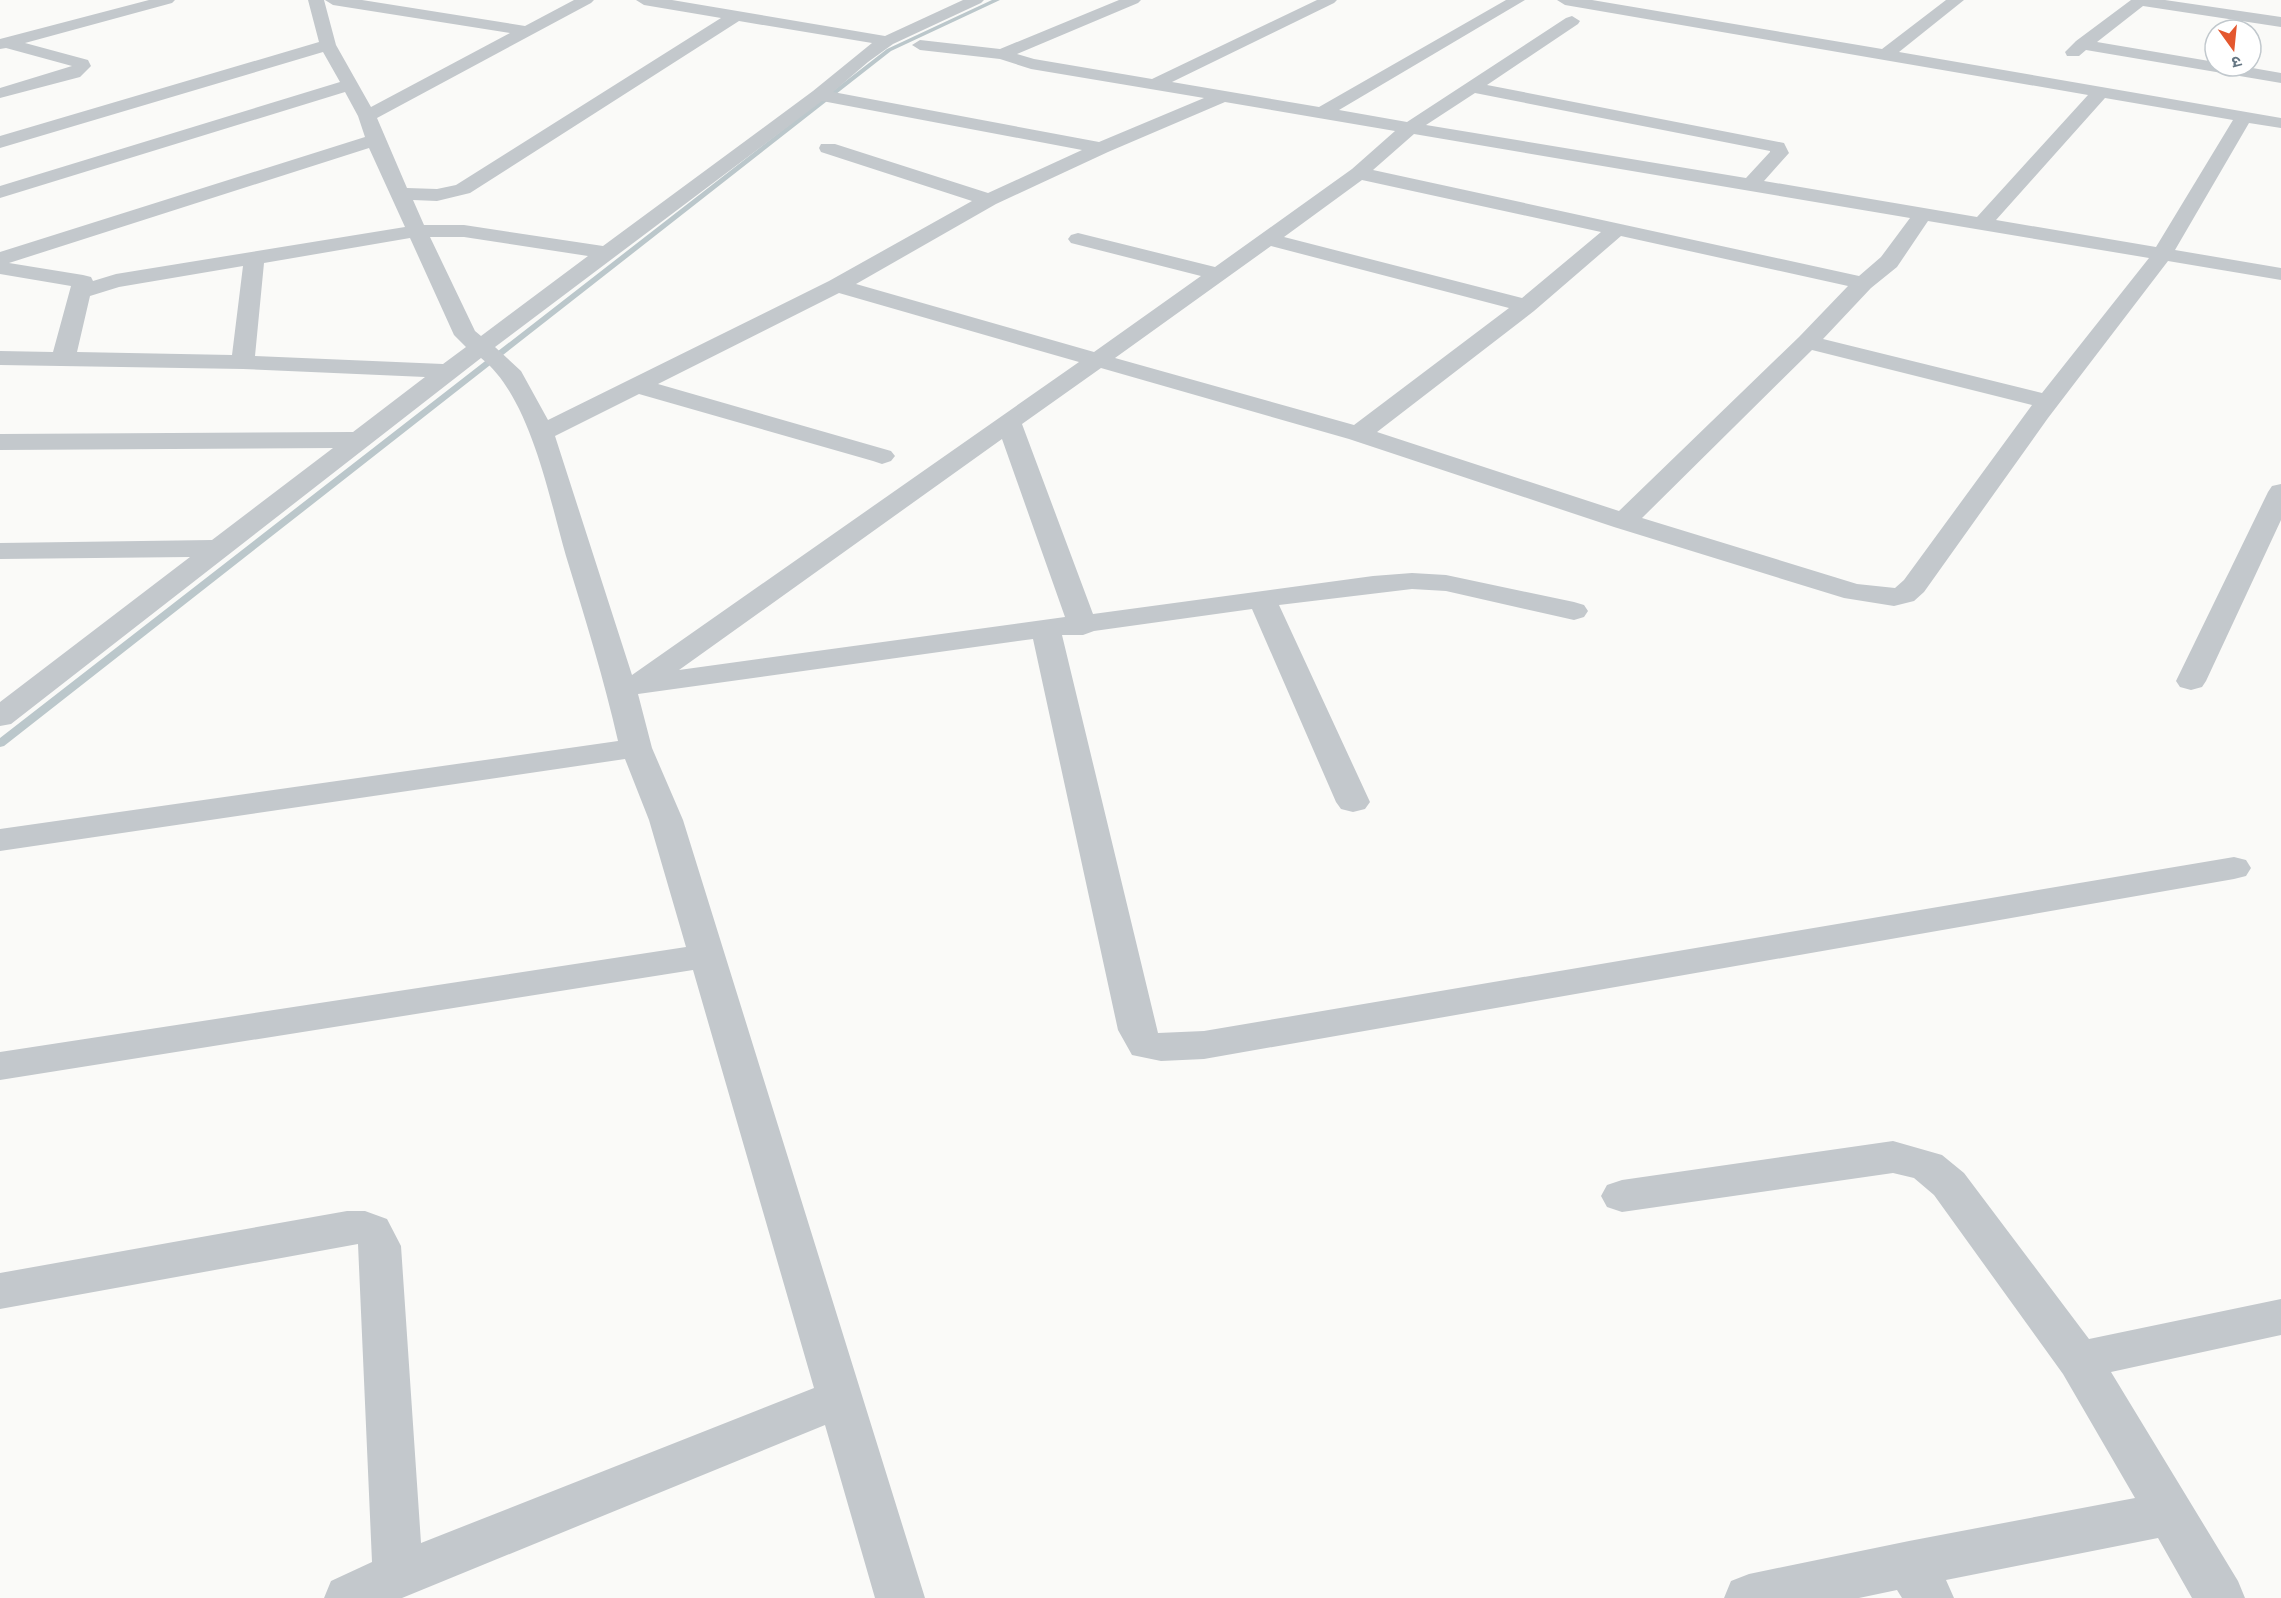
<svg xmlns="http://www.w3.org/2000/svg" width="2281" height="1598" font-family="'Work Sans','Noto Sans Devanagari',sans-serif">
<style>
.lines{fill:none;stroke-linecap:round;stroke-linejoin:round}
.stream{fill:#bbc7cb;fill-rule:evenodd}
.minor{fill:#c3c8cc;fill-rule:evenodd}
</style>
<rect width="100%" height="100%" fill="#fafaf8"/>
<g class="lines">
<path class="stream" d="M992,0H1000L891,51L4,746L0,747V738L887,49Z"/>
<path class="minor" d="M149,0H175L172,3L25,43L88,60L91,66L80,77L0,98V88L72,66L6,48L0,49V39Z
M308,0H324L336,45L371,107L510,33L333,5L325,0H362L525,26L574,0H594L591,3L377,118L407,188L437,189L456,185L721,18L644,5L636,0H672L885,36L963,0H984L981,3L893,44L868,62L833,92L1099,142L1204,98L1031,69L1000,59L920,50L912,45L920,40L1000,49L1119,0H1141L1138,3L1017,54L1034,59L1152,79L1317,0H1337L1334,3L1172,82L1319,107L1506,0H1525L1339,110L1407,122L1566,18L1572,16L1580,21L1578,24L1487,85L1784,143L1789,153L1764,181L1977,217L2088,95L1565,5L1557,0H1592L1882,49L1946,0H1964L1899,52L2281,118V128L2249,123L2175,250L2281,268V280L2168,261L2048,418L1924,592L1914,601L1894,606L1844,598L1614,527L1349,439L1101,368L1022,424L1093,614L1373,576L1412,573L1446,575L1574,602L1584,605L1588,611L1584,617L1574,620L1446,591L1412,589L1279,605L1370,802L1365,809L1353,812L1341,809L1336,802L1252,609L1094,631L1083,635H1062L1158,1033L1204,1031L2234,857L2246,860L2251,868L2246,876L2234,879L1204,1059L1161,1061L1132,1055L1118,1030L1033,639L638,694L652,748L683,820L925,1598H875L825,1425L402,1598H324L331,1581L372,1562L358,1244L0,1309V1273L347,1211H365L387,1219L401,1246L421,1543L814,1388L693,970L0,1080V1052L686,947L649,820L625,759L0,851V829L618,741C604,679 585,618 566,556C549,497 530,396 481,358L11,724L0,726V702L190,557L0,559V543L212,540L333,448L0,450V434L353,432L425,377L243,369L0,365V351L53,352L71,286L0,274V252L365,137L358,116L345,92L0,198V186L340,82L323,52L0,148V136L319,42ZM739,21L872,43L813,91L603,246L464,225H424L413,200L437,201L470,193ZM1475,93L1770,151V152L1746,178L1426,125ZM2105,98L2233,120L2156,247L1996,220ZM822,101L1082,150L988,193L835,144H821L819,148L821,152L972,201L829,281L548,420L521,371L495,347ZM1225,102L1395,131L1352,169L1215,267L1078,233L1071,235L1068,239L1071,243L1201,276L1094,352L856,284L996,204L1108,152ZM1414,134L1910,218L1881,257L1859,276L1373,170ZM369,148L405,227L116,274L93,281L91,277L83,275L9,263ZM1362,180L1601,232L1522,298L1284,237ZM1928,221L2149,258L2042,393L1823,339L1871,288L1897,267ZM1621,236L1848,286L1799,337L1619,511L1377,432L1534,311ZM430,237H464L588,256L481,336L475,331ZM410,238L454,335L466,347L443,364L255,356L264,263ZM1271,246L1509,308L1354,425L1115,358ZM243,266L232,355L77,352L90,296L119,287ZM839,293L1079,362L632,675L555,436L639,394L873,461L882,464L891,461L895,456L891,451L658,384ZM1812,350L2032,405L1904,580L1895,588L1857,584L1642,518ZM1002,439L1065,617L679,670Z
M2131,0H2165L2281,17V27L2143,6L2097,42L2215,62V66H2241L2281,73V83L2086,50L2079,56H2067L2065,52L2076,41Z
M2281,484V520L2206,681L2202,687L2191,690L2180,687L2176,681L2268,492L2272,486Z
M1893,1141L1942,1155L1964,1173L2089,1339L2281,1299V1335L2111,1372L2238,1581L2245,1598H2192L2158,1538L1946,1580L1954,1598H1902L1897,1590L1859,1598H1724L1731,1581L1749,1574L1909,1541L2135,1498L2063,1374L1934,1195L1914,1178L1893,1173L1622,1212L1607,1207L1601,1196L1607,1185L1622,1180Z"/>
</g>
<g transform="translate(2233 48) rotate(165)"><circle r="28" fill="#ffffff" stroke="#c1c8cd" stroke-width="1.5"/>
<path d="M0-4.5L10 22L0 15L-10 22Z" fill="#e4572e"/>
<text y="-9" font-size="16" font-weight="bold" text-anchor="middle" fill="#657683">उ</text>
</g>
</svg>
